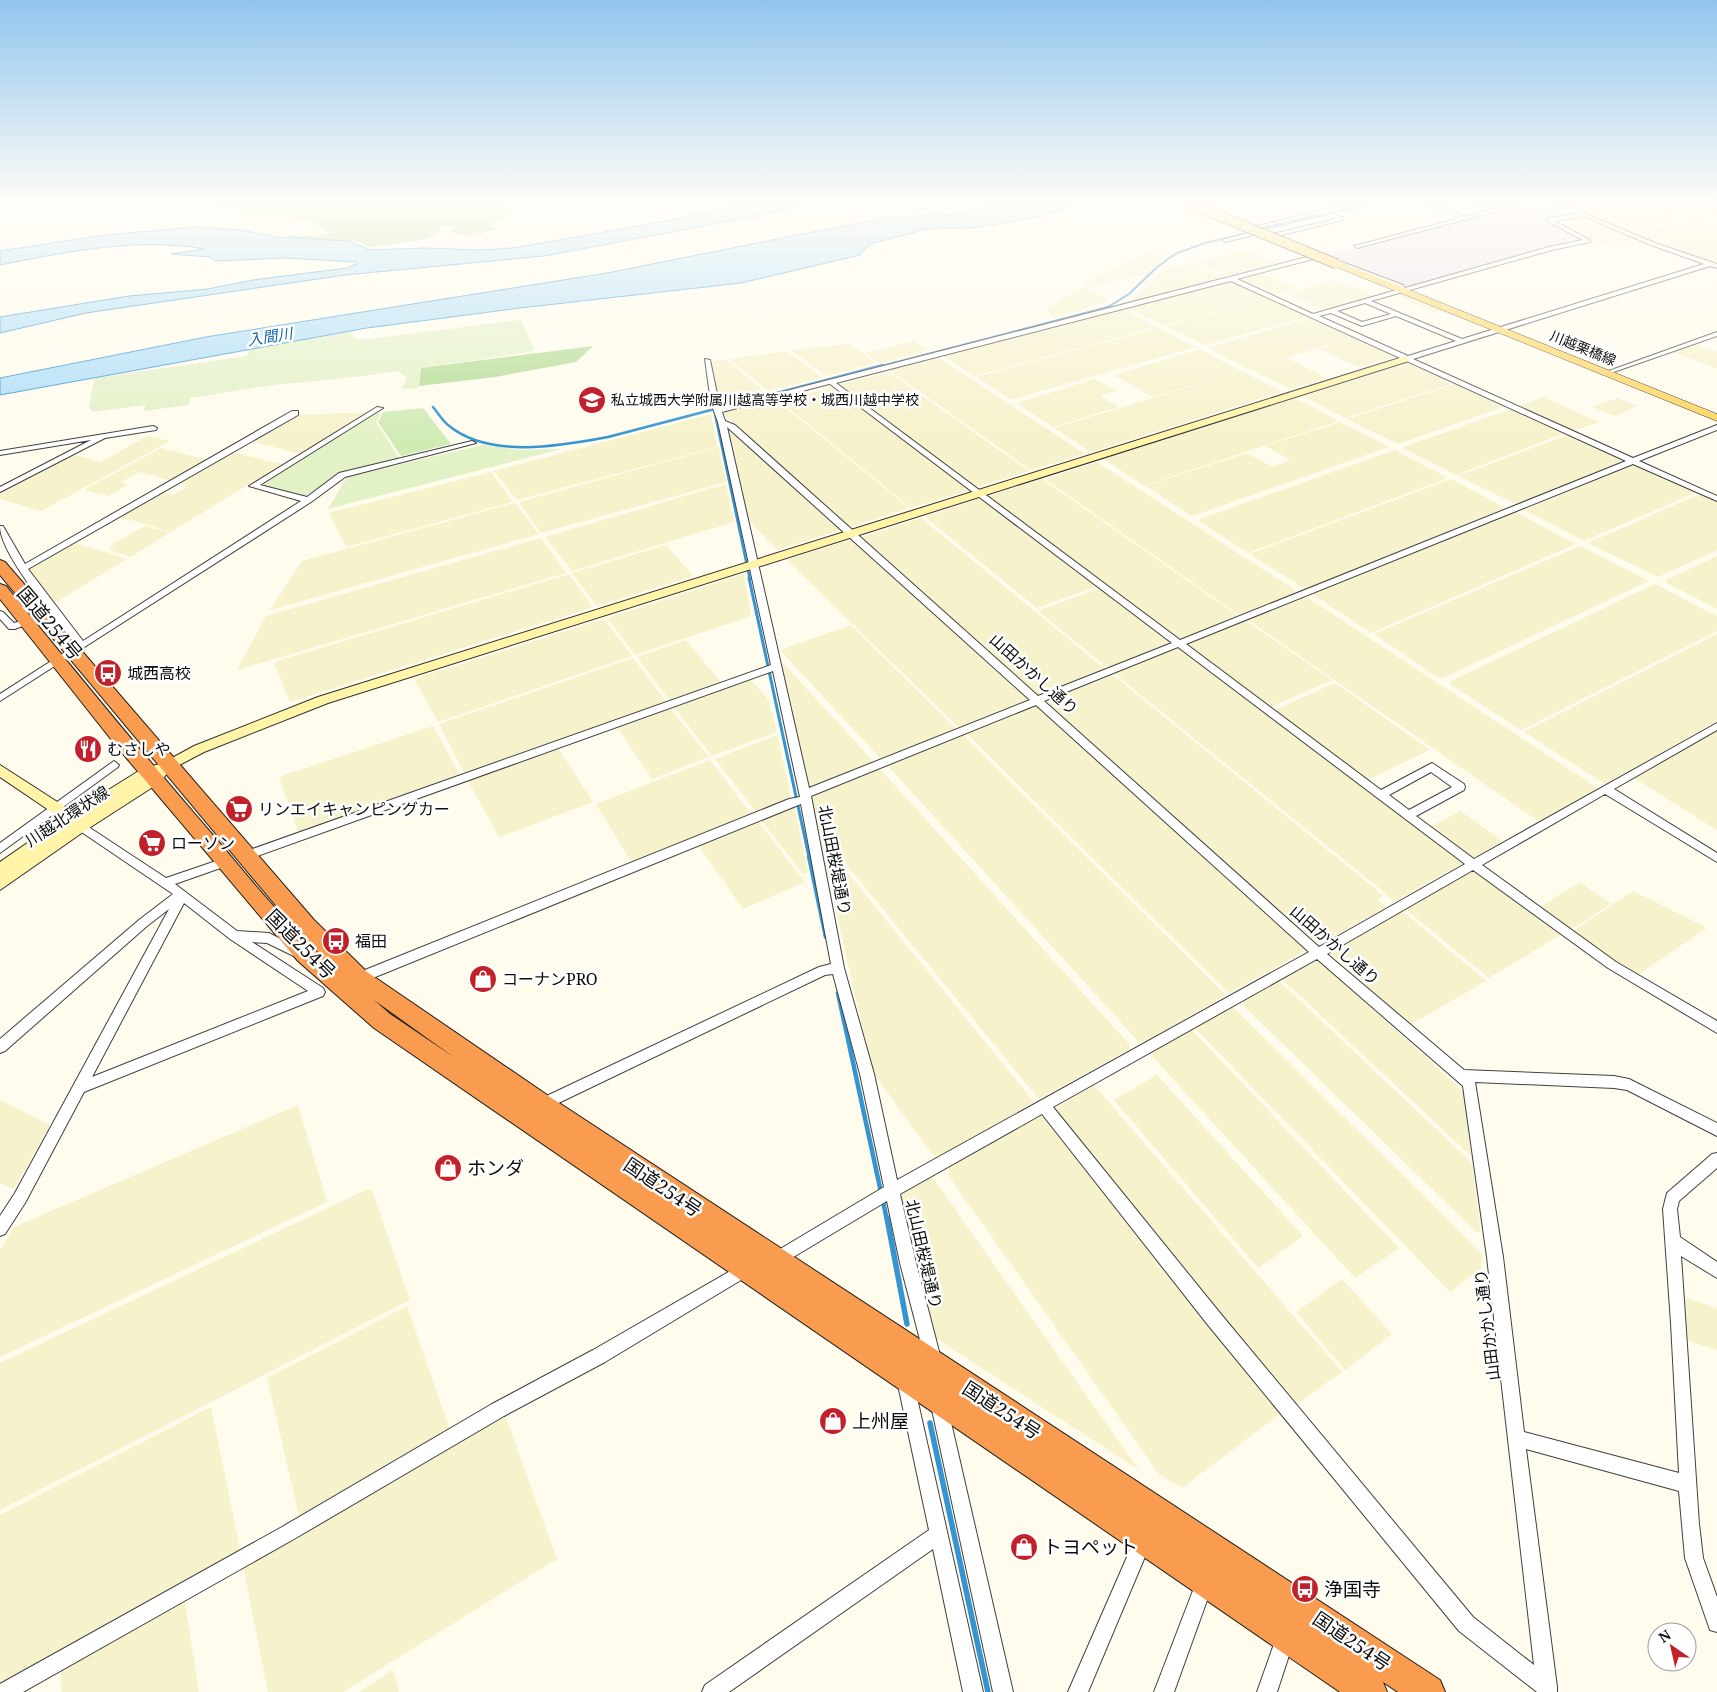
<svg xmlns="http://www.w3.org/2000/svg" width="1717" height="1692" font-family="'Noto Serif','Noto Sans JP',serif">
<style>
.industrial{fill:#ebe1ec}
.farmland{fill:#f6f2cc}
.green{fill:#d1ebb5}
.forest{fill:#b5dc94}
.pitch{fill:#e3f1c7}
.water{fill:#b0def8;stroke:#3495d2}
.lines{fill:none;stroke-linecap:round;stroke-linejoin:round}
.stream-far4{stroke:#3495d2;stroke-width:2}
.stream-far3{stroke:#3495d2;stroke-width:2.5}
.stream-far2{stroke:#3495d2;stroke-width:3}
.stream-far1{stroke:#3495d2;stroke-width:4.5}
.stream{stroke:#3495d2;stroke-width:5.5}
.street-casing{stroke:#404040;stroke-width:2}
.secondary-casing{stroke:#2f2f2f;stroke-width:2}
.primary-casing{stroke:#1e1e1e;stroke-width:1}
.highway-casing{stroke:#1e1e1e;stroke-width:2}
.street{fill:#fff;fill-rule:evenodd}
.secondary{fill:#fff4a8;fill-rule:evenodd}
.primary{fill:#fdd55f;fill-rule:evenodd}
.highway{fill:#f99c50;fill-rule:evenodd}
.primary-bridge-casing{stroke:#1e1e1e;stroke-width:11;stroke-linecap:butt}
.primary-bridge{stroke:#fdd55f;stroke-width:9}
.labels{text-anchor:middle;stroke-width:5;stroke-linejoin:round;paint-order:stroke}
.far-street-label{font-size:14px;fill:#0d0d0d;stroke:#fff}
.far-poi-label{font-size:14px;fill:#0d0d0d;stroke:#fff;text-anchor:start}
.far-water-label{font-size:15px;font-style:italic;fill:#1265a3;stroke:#fff}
.poi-label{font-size:16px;fill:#0d0d0d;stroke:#fff;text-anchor:start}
.street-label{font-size:16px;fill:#0d0d0d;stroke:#fff}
.near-street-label{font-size:19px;fill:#0d0d0d;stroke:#fff}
.near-poi-label{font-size:19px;fill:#0d0d0d;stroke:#fff;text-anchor:start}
</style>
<rect width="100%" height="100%" fill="#fffbed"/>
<path class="industrial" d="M1528,203H1551L1577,215L1545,219L1585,240L1408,287L1326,255Z"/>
<path class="farmland" d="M1560,203H1645L1689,217L1630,231Z
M1651,203H1717V211L1693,217Z
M1581,217L1608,226L1626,234L1590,240L1553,221L1555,219Z
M1693,218L1717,226V263L1673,250L1637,233Z
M1626,235L1644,242L1620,248L1593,241Z
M1159,248L1170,252L1146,273L1089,288L1084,285L1097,276Z
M1245,250L1281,265L1231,277L1197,262Z
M1192,263L1227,278L1127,303L1144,290L1161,271Z
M1260,272L1298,289L1273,296L1236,279Z
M1336,280L1377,297L1326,311L1287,293Z
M1229,281L1269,298L1163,325L1128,308Z
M1082,287L1109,301L1056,317L1044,311Z
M1399,292L1445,310L1436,313L1393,294Z
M1270,298L1307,316L1205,345L1165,326Z
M1121,309L1157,327L974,376L943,356Z
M1311,318L1355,337L1248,369L1208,348Z
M1158,328L1195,347L1013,399H1010L976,377Z
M1357,337L1397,356L1358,367L1319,349Z
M914,341L928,350L879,363L865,353Z
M849,344L876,363L826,376L791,350Z
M1694,344L1717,352V369L1673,352Z
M1200,349L1241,371L1152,397L1114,375Z
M786,351L822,377L768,391L729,359Z
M938,357L1085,454L1031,470L888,369Z
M1287,358L1327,378L1290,389L1250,369Z
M725,359L763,390L719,401L710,362Z
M1411,362L1449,379L1445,381L1451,384L1345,418L1303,396Z
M1242,371L1282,392L1091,452L1054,428Z
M888,372L1029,471L975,488L837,385Z
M1095,379L1116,391L1100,396L1119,407L1053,427L1016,403Z
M1458,383L1506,406L1398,444L1347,419Z
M832,387L969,490L911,508L780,401Z
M1543,397L1599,422L1573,431L1520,406Z
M1296,398L1338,421L1144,486L1104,459Z
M1617,398L1638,406L1614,416L1592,407Z
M775,399L909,508L851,527L847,525L723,414L724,412Z
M1512,409L1567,432L1456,475L1404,449L1403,447Z
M369,412L300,454L251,441L295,415Z
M711,414L717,447L517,500L494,471Z
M1340,422L1389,447L1195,515L1191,516L1146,486L1247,453L1272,467L1290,460L1266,446Z
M727,429L840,530L777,550L748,520Z
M1570,434L1626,461L1516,504L1458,476Z
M147,436L170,441L41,511L0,499V492L75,455L101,462Z
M719,447L726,482L541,533L519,502Z
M161,448L208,460L172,481L139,472L121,482L128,485L108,496L84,490Z
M1395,450L1448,478L1248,553L1199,521L1200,519Z
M231,452L282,464L171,532L118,516L160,492L173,495L188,486L177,482Z
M1097,462L1295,590V593L1239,615L1045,479Z
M1634,464L1697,492L1584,541L1525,510Z
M491,472L513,502L346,547L329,513Z
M1042,479L1238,616L1180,639L1174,638L987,497Z
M1451,479L1505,508L1305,589L1250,554Z
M726,484L734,522L572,571L545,537Z
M1702,493L1717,500V550L1658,577L1588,543Z
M981,498L1097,586L1037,608L925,517Z
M515,503L539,534L270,610L302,561Z
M1515,512L1576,544L1371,633L1312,594Z
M921,518L1105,669L1042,694H1036L862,537Z
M145,526L170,532L131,557L109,550L114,543Z
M541,538L566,573L237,670L266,616Z
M851,539L1029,700L959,728L787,560Z
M72,542L127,559L53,604L28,568Z
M666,545L693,576L597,606L572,573Z
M1580,546L1649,581L1443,678L1437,677L1374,634Z
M1717,556V609L1667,583L1666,580Z
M569,574L593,607L290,702L274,662Z
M744,574L751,616L635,655L607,618Z
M1655,584L1717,616V631L1521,730L1450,684L1451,681Z
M1100,588L1169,640V645L1108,668L1038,611Z
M1303,598H1308L1596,787L1597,790L1538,821L1248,620Z
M604,619L632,656L438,722L414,679Z
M1246,621L1332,680L1268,708L1188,647V644Z
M851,625L956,729L885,758H880L780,650Z
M1717,634V721L1605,784L1524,732Z
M686,640L722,684L671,702L637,657Z
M1176,649H1182L1462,858L1463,863L1395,901L1115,674Z
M633,658L667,703L465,775L439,724Z
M780,663H783L872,760L871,763L812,788L809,786Z
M1113,675L1384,896L1377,900L1386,907L1323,942L1315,941L1048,704L1051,699Z
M750,679L768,699L777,732L712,756L674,707Z
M1335,683L1430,750L1367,780L1272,711Z
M1034,705L1307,950L1229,993L966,733Z
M669,707L709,757L652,779L616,726Z
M433,726L461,777L299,834L279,777Z
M1717,730V830L1634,778Z
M962,734L1226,995L1145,1042L1138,1041L889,767L890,763Z
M777,735L791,797L756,812L715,759Z
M558,748L593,802L499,837L468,781Z
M710,760L752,815L632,863L596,804Z
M874,769L881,770L1129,1044L1130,1049L1039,1099L817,829L811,798Z
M794,805L808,872L803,874L760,819Z
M1460,811L1503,841L1475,857L1469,856L1431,827Z
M758,821L805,882L743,909L698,845Z
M820,839L1034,1102L940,1157L932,1154L872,1071Z
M1472,869L1562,934L1489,978L1404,908Z
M1580,882L1611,904L1570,930L1539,908Z
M1633,891L1707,928L1637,975L1572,932Z
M1401,910L1486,981L1410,1025L1331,954L1333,948Z
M1317,959L1464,1092L1471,1156L1282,979Z
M1279,981L1472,1163L1481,1233L1475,1231L1244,1006L1243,1001Z
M1230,1007L1234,1008L1482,1254L1481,1269L1450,1292L1195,1028Z
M1192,1030L1399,1248L1355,1278L1152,1056V1052Z
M1157,1075L1303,1236L1258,1268L1114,1100Z
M1094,1085L1342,1372L1294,1406L1055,1112L1057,1107Z
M0,1100L50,1125L14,1189L0,1183Z
M298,1105L327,1202L0,1357V1250L14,1227Z
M1039,1115L1045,1117L1281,1413L1182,1488L1159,1474L948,1175L949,1168Z
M927,1176L933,1178L1139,1470L934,1337L900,1192Z
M366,1190H372L410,1300L0,1510V1363Z
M1342,1279L1392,1334L1345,1370L1296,1312Z
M1685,1298L1717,1308V1350L1688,1341Z
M407,1306L450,1430L299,1516L267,1378Z
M211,1407L240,1549L0,1683V1515Z
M505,1415L557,1559L343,1692H268L243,1565Z
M184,1597L199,1692H62L60,1668Z
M393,1670L399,1692H359Z"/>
<path class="green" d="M423,408L451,444L401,456L378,422L383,412Z"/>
<path class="forest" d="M184,203H502L513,210V213L503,215L505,217L503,220L492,223L490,226L497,229C482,233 464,240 451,231L455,228L442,225L439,228L442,231L429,239L369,247L355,241L287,239L286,236L289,235L316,236L328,233L311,221L289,216L256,214L236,208H211L213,206L182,208L173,207Z
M593,346L576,362L495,377L419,386L421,368Z"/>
<path class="pitch" d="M521,320L535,351L421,368L418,388L402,389L407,378L398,371C364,376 331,380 296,383C261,385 226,393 190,398L189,405L144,411L145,405L93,412L89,408L94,378L247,356L249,349L350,332L356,339L360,340Z
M377,412L381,413L376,422L399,458L337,473L336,477L305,496L260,485Z
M482,445L521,450L561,449L328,509L347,477Z"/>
<path class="water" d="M747,203H809L752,217L544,256L345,275L86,313L0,333V317L129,296L208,289L253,280L347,268L357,264L355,262L286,258L216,261L210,257L171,254L204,249C138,237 65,252 0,265V251L105,235L197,227L241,230L277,237L348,241L371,250L424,248L481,250L512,248L577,237L698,215Z
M1002,203H1079L1039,217L972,228L928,229L870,244L860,255L741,283L520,308L367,328L0,395V378L206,337L607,273L888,217L953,215Z"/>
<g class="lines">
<path class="stream-far4" d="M1260,230L1376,203
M878,367L1108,307L1129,294L1156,268L1175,254L1205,243L1253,232"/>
<path class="stream-far3" d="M433,407C438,413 442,420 448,425C488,459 561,446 608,437L883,365
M714,409L750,580"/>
<path class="stream-far2" d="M749,578L809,857"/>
<path class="stream-far1" d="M809,856L826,937
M838,993L887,1220"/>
<path class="stream" d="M887,1218L907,1324
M930,1423L988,1692"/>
<g class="street-casing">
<path id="street" d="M1355,203H1365L1328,212L1343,218V220L1274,237L1272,234L1336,219L1322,213L1255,229L1252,227Z
M1424,203H1432L1465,217L1489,211L1474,203H1481L1494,209L1519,203H1528L1357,248L1354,246L1460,218Z
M1552,203H1560L1655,243L1717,264V268L1710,266L1413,359L1633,458L1717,425V430L1639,461L1717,496V501L1633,464L1186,644L1381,790L1432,763L1464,784L1465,787L1464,790L1416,816L1474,859L1717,723V730L1614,789L1717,853V862L1605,794L1482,865L1616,962L1717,1021V1033L1608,968L1473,870L1327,954L1464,1070L1614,1076L1629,1079L1717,1123V1136L1627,1090L1614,1088L1475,1082L1503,1257L1524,1432L1679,1473L1671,1323L1663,1209L1667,1193L1712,1154L1717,1153V1168L1679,1201L1677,1209L1680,1237L1717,1262V1278L1681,1256L1699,1524L1703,1558L1717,1597V1632L1710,1630L1685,1558L1679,1491L1526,1449L1557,1687V1692H1537L1459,1631L1208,1325L1042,1114L900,1194L916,1263L941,1359L939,1365L933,1367L927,1365L925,1359L900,1263L887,1201L780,1265L775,1267L770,1265L767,1260L770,1255L884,1187L860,1074L833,974L825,975L546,1109L541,1111L536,1109L534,1105L536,1101L819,967L831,964L801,804L363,982L359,983L355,982L353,978L355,974L789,799L800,797L773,671L249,859L245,860L239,856L241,853L771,665L718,422L711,403L705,359L710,360L720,408L1315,255L1317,258L1237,279L1313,314L1400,289L1399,287L1326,258V256L1403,285L1405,288L1549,247L1583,240L1547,221L1549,218L1577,214ZM1583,216L1651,245L1704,264L1462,339L1371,301L1552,250L1590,242V240L1554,221ZM1231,281L1626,461L1180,640L836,383ZM1365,303L1391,314L1362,322L1337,311ZM1331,313L1362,326L1396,316L1456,341L1408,356L1319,316ZM829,384H830L1172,643L1038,696L735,425L725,421L722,412ZM727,427L1030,700L809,788ZM1178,647L1465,864L1319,947L1044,701ZM1036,705L1309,952L897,1180L874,1074L844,968L811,796ZM1431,772L1452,787L1409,810L1389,795ZM1317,959L1463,1086L1487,1257L1534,1665L1473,1617L1220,1313L1053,1107Z
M1264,229L1266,232L1225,242L1222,240Z
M1717,332V336L1608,374L1603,373Z
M377,407L383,408L260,485L307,497L339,473L472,441L476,443L345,477L311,502L0,701V694L76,645C57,620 0,555 0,526H3L25,564L292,411H298V415L28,569L83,641L301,501L249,486Z
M153,426L157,428L156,430L105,438L0,492V487L91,440L0,455V451Z
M0,611L3,612L14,623L27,619L32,622L15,629H9L0,619Z
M114,761L119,765L118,767L0,853V843Z
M81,822L166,878L225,858L229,859L231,862L229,865L175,884L237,931L269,933L304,951L306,954L304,957L300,959L267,943L252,942L323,988L325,992L323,996L84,1092L25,1203L5,1234L0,1236V1216L15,1193L169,909L147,926L5,1051L0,1053V1039L139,920L173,894L77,829L75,826ZM184,903L230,939L308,991L92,1077Z
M746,1262L751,1264L754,1269L751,1274L605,1362L504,1416L294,1539L23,1692H0V1684L282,1527L492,1404L593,1350Z
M905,1372L911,1374L913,1380L983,1692H963L933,1549L729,1692H702L705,1685L929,1530L897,1380L899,1374Z
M939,1397L945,1399L947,1405L1013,1692H993L931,1405L933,1399Z
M1143,1531L1149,1534L1152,1540L1088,1692H1068L1137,1534Z
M1205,1572L1211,1575L1214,1581L1174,1692H1154L1199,1575Z
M1286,1628L1293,1630L1295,1637L1277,1692H1257L1279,1630Z"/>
</g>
<g class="secondary-casing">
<path id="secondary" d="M1406,356L1410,359L1409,361L328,703L204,752L170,770L159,783L86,830L0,890V862L62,819L0,777V765L73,812L142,769L163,763L194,746L318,697Z"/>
</g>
<g class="primary-casing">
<path id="primary" d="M1334,262H1340L1717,414V421L1334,266Z"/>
</g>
<g class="highway-casing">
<path id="highway" d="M0,560L5,562L314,920L367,972L550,1097L1440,1680L1445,1692H1398L1383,1682L1387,1692H1340L374,1028L298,961L118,748L0,599V584L6,586C73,669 142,753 212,834C249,877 285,924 327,961L298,932L0,575ZM374,1000L455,1058L390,1014Z"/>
</g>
<use href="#street" class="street"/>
<use href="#secondary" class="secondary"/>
<use href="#primary" class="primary"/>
<use href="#highway" class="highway"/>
<g class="primary-bridge-casing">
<path id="primary-bridge" d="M1188,203L1337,264"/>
</g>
<use href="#primary-bridge" class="primary-bridge"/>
</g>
<linearGradient id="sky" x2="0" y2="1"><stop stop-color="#91c5ee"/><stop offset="0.46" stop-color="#fffdf7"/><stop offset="1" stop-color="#fffdf7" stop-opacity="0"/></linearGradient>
<rect width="1717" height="440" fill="url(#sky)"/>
<defs>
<g id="school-disc" transform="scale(1.4375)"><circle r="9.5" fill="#c2202a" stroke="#fff"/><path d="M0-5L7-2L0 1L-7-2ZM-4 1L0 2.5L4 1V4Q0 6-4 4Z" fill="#fff"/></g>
<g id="bus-disc" transform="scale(1.4375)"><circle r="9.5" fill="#c2202a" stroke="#fff"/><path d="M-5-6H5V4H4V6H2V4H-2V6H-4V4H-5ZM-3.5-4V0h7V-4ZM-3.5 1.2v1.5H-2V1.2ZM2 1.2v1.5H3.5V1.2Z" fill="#fff"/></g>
<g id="restaurant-disc" transform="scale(1.4375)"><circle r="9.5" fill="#c2202a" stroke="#fff"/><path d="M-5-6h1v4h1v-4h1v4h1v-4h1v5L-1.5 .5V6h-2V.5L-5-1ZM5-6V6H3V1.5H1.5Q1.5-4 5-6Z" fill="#fff"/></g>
<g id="supermarket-disc" transform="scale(1.4375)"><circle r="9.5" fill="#c2202a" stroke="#fff"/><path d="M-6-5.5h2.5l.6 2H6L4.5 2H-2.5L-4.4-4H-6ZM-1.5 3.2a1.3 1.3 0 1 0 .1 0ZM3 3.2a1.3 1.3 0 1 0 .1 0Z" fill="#fff"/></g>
<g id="shop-disc" transform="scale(1.4375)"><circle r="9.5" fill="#c2202a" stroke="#fff"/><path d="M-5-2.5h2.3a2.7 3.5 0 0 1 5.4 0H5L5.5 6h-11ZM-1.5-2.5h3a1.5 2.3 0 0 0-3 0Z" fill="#fff"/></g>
</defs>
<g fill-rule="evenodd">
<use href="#school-disc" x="592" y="400"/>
<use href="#bus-disc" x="108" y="673"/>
<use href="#restaurant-disc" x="88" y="749"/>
<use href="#supermarket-disc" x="239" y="809"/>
<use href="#supermarket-disc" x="152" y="843"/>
<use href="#bus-disc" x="336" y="941"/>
<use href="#shop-disc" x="483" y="979"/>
<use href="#shop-disc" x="448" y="1168"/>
<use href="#shop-disc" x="833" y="1421"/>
<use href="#shop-disc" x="1024" y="1547"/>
<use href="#bus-disc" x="1305" y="1589"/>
</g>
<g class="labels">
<g class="far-street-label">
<text transform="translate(1583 348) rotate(22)" y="5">川越栗橋線</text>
</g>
<g class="far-poi-label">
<text x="611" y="405">私立城西大学附属川越高等学校・城西川越中学校</text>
</g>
<g class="far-water-label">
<text transform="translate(270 337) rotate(-9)" y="5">入間川</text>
</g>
<g class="poi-label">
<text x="127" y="679">城西高校</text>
<text x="107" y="755">むさしや</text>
<text x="258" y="815">リンエイキャンピングカー</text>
<text x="171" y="849">ローソン</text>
<text x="355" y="947">福田</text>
<text x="502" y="985">コーナンPRO</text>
</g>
<g class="street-label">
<text transform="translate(1034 674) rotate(42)" y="6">山田かかし通り</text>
<text transform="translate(67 816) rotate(-33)" y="6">川越北環状線</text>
<text transform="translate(835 860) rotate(79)" y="6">北山田桜堤通り</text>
<text transform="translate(1335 945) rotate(41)" y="6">山田かかし通り</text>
<text transform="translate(924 1254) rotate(77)" y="6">北山田桜堤通り</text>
<text transform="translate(1487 1325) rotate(-97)" y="6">山田かかし通り</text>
</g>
<g class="near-street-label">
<text transform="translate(50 623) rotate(50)" y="7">国道254号</text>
<text transform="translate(301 944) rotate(45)" y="7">国道254号</text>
<text transform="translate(663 1187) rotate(34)" y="7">国道254号</text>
<text transform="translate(1002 1410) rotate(33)" y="7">国道254号</text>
<text transform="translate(1352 1641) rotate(34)" y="7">国道254号</text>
</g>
<g class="near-poi-label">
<text x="467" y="1175">ホンダ</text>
<text x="852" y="1428">上州屋</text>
<text x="1043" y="1554">トヨペット</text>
<text x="1324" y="1596">浄国寺</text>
</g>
</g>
<g transform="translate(1672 1647) rotate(326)"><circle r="24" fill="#ffffff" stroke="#9e9e9e"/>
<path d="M0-4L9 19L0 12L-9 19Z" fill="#c2202a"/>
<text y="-8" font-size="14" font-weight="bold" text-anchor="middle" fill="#0d0d0d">N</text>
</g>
</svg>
